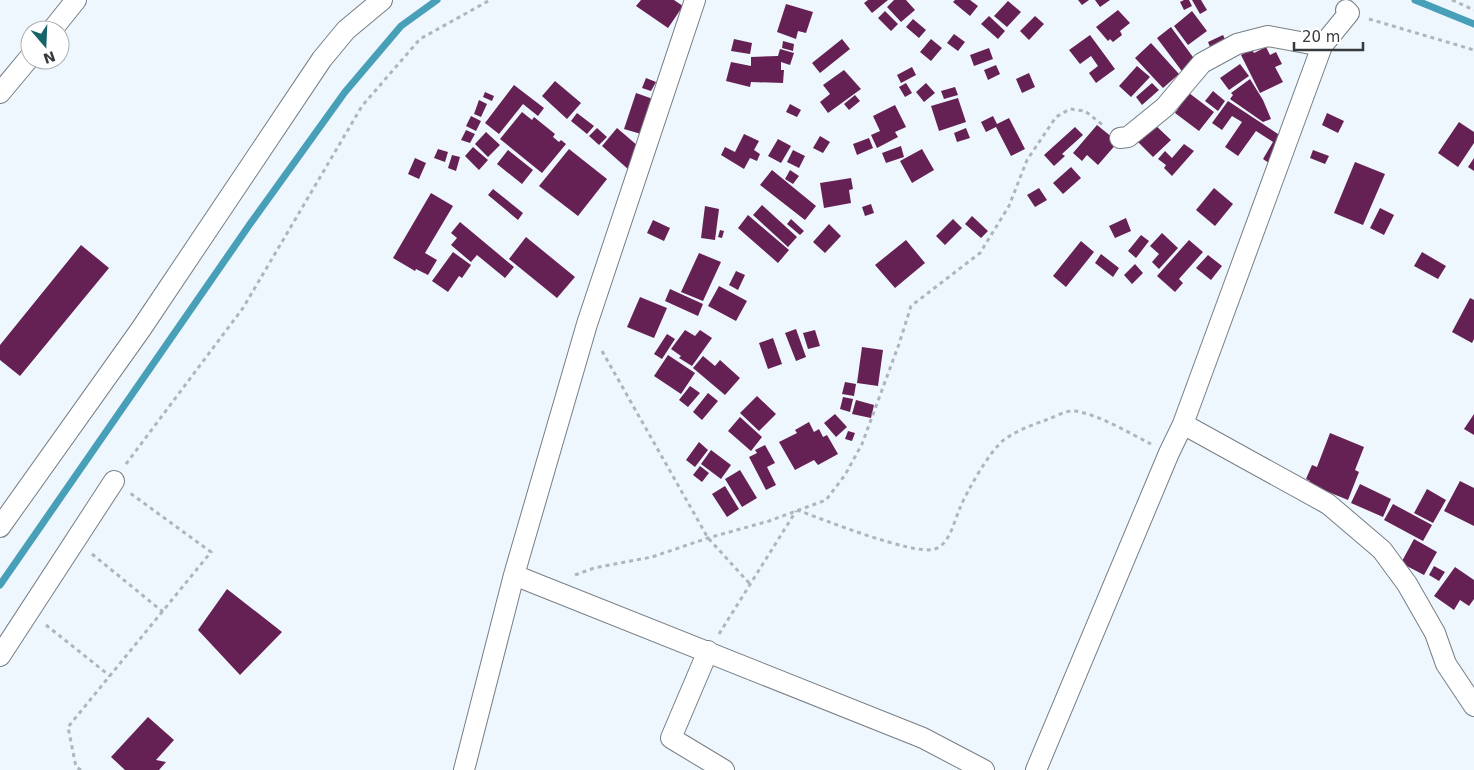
<svg xmlns="http://www.w3.org/2000/svg" width="1474" height="770" font-family="'DejaVu Sans',sans-serif">
<style>
.lines{fill:none;stroke-linecap:round;stroke-linejoin:round}
.stream{stroke:#489fb8;stroke-width:7}
.building{fill:#662154}
.street-casing{stroke:#777e85;stroke-width:22}
.path{stroke:#afb5bb;stroke-width:3;stroke-dasharray:4 4;stroke-linecap:butt}
.street{stroke:#fff;stroke-width:20}
</style>
<rect width="100%" height="100%" fill="#eef6fe"/>
<g class="lines">
<path class="stream" d="M1415,0L1474,24
M0,585L250,224L345,92L401,26L437,0"/>
</g>
<path class="building" d="M641,0H674L683,6L668,28L636,6Z
M868,0H888L872,13L864,3Z
M894,0H906L915,10L901,22L887,7Z
M955,0H970L978,6L970,16L953,2Z
M1078,0H1089L1082,5Z
M1095,0H1110L1100,7Z
M1184,0H1189L1192,6L1184,10L1180,2Z
M1192,0H1201L1207,10L1200,14Z
M1008,1L1021,12L1007,27L994,16Z
M786,4L813,12L806,33L798,31L796,39L777,32Z
M1118,10L1130,23L1120,31L1122,35L1113,42L1110,39L1108,41L1096,27Z
M885,11L898,24L891,31L878,18Z
M1192,11L1207,31L1188,45L1174,26Z
M989,16L1005,31L998,39L981,24Z
M1035,16L1044,24L1029,40L1020,31Z
M913,19L926,30L919,38L906,27Z
M1171,27L1198,64L1184,74L1157,38Z
M954,34L965,42L958,51L947,43Z
M1090,35L1115,69L1096,83L1089,73L1098,66L1091,56L1080,64L1069,50Z
M1223,35L1228,45L1212,52L1208,42Z
M734,39L752,43L750,54L731,51Z
M842,39L850,49L820,73L812,63Z
M931,39L942,48L931,61L920,52Z
M783,41L794,44L793,51L782,48Z
M1151,43L1179,74L1163,88L1135,58Z
M1266,47L1270,55L1276,52L1282,64L1275,67L1283,82L1260,93L1241,55L1252,49L1254,53Z
M989,48L993,59L974,66L970,55Z
M780,49L794,53L790,65L781,62V70H784L783,83L751,82L750,87L726,81L731,62L751,66V57L778,56Z
M1240,64L1249,76L1229,90L1220,78Z
M996,65L1000,74L988,80L984,70Z
M1137,66L1150,77L1131,97L1119,86Z
M912,67L916,75L901,83L897,75Z
M844,70L861,89L828,113L820,102L830,94L823,85Z
M1029,73L1035,87L1022,93L1016,79Z
M646,78L656,82L651,91L642,88Z
M1250,79L1263,100L1271,119L1263,122L1230,99L1233,95L1231,93Z
M555,81L581,103L567,119L542,96Z
M906,83L912,93L905,97L899,87Z
M926,83L935,93L924,102L916,92Z
M1152,83L1159,90L1142,105L1136,97Z
M514,85L544,108L538,116L523,104L499,134L485,123Z
M955,87L958,95L944,99L941,91Z
M1213,91L1225,101L1218,111L1205,101Z
M485,92L494,96L492,101L483,97Z
M636,93L653,99L641,134L624,129Z
M1189,93L1214,112L1199,131L1175,113Z
M855,95L860,101L849,110L844,104Z
M958,98L966,122L939,131L931,106Z
M479,100L487,104L481,117L474,114Z
M1228,101L1287,140L1272,165L1263,159L1273,142L1256,131L1238,156L1225,147L1242,122L1232,116L1222,130L1212,123Z
M790,104L801,110L797,117L786,112Z
M895,105L906,127L895,132L898,137L877,148L871,135L880,131L873,116Z
M522,112L532,120L534,117L555,134L553,137L559,142L561,140L566,144L542,173L500,139Z
M577,113L594,126L587,134L571,121Z
M1327,113L1344,121L1338,133L1322,125Z
M471,116L481,121L476,131L466,126Z
M993,116L997,124L1009,118L1025,149L1011,156L996,127L986,132L981,122Z
M1152,122L1171,140L1153,157L1135,139Z
M1459,122L1474,132V143L1458,167L1438,153Z
M1097,125L1118,142L1098,165L1087,155L1082,161L1073,153Z
M1075,127L1083,135L1062,154L1065,156L1054,166L1044,155Z
M597,128L607,137L599,145L589,136Z
M617,128L638,146L629,170L602,146Z
M966,128L970,138L957,142L954,133Z
M466,130L475,134L470,143L461,140Z
M486,132L500,145L488,157L475,144Z
M744,134L759,141L754,150L760,154L757,161L750,158L744,169L721,155L725,147L735,152Z
M820,136L830,142L823,153L813,148Z
M869,138L873,148L857,155L853,144Z
M778,139L791,146L781,163L768,156Z
M1184,144L1194,151L1172,176L1164,168L1166,165L1158,159L1165,151L1172,158Z
M901,146L904,157L886,163L882,153Z
M473,147L488,160L479,170L465,156Z
M438,149L448,152L445,162L434,158Z
M569,149L607,179L578,216L539,186Z
M922,149L934,170L912,183L900,161Z
M508,150L533,170L522,184L497,164Z
M793,150L805,156L799,168L787,162Z
M1313,150L1329,156L1325,164L1310,158Z
M452,155L460,157L456,171L448,168Z
M415,158L426,163L419,179L408,174Z
M1474,158V171L1468,167Z
M1355,162L1385,174L1363,225L1334,213Z
M1071,167L1081,178L1063,194L1053,183Z
M772,170L816,206L805,220L760,185Z
M790,170L799,176L793,184L785,179Z
M851,178L853,189L849,190L851,203L824,208L820,183Z
M1039,188L1047,200L1035,207L1027,195Z
M1214,188L1233,204L1215,226L1196,210Z
M493,189L523,213L518,220L488,195Z
M431,193L453,206L425,253L437,260L428,275L416,269L415,271L393,258Z
M871,204L874,213L865,216L862,207Z
M762,205L797,237L788,247L753,215Z
M705,206L719,209L715,240L701,238Z
M1380,208L1394,215L1384,235L1370,228Z
M748,215L789,250L778,263L738,228Z
M972,216L988,231L981,238L965,224Z
M1126,218L1131,231L1115,238L1109,226Z
M791,219L804,231L800,235L787,224Z
M953,219L962,228L945,245L936,236Z
M653,220L670,228L664,241L647,233Z
M460,222L514,267L505,278L477,255L471,262L451,245L457,238L451,233Z
M829,224L841,236L825,253L813,242Z
M720,230L724,231L722,238L718,237Z
M1162,233L1178,248L1159,269L1152,262L1159,254L1150,246Z
M1141,235L1149,241L1136,258L1128,251Z
M526,237L575,277L557,298L509,259Z
M906,240L925,263L895,288L875,265Z
M1189,240L1203,252L1179,279L1183,283L1175,292L1157,276Z
M1081,241L1094,252L1066,287L1053,276Z
M81,245L109,268L20,376L0,360V345Z
M453,252L471,265L462,278L459,276L448,292L432,281Z
M1422,252L1446,266L1438,279L1414,266Z
M699,253L721,262L703,301L681,292Z
M1101,254L1119,268L1113,277L1095,263Z
M1208,255L1222,266L1211,280L1196,268Z
M1135,264L1143,273L1132,284L1124,275Z
M736,271L745,275L738,290L729,285Z
M719,286L747,301L736,321L708,306Z
M670,289L703,304L698,316L665,301Z
M640,297L667,308L654,338L627,327Z
M1470,298L1474,300V339L1472,343L1452,332Z
M796,329L806,357L796,361L785,333Z
M685,330L695,336L700,330L712,338L692,366L679,358L681,356L671,349Z
M815,330L820,346L808,349L803,333Z
M667,334L675,339L662,359L654,354Z
M773,338L782,364L768,369L759,343Z
M862,347L883,350L878,386L857,383Z
M668,355L695,373L681,394L654,376Z
M703,356L715,366L720,360L740,378L725,395L693,368Z
M845,382L856,384L854,396L842,394Z
M690,386L700,393L688,407L679,400Z
M708,393L718,401L702,420L693,412Z
M757,396L776,414L759,431L740,413Z
M843,397L853,399L850,412L840,409Z
M856,400L874,405L871,418L852,414Z
M835,414L847,427L836,437L824,423Z
M1474,414V435L1464,429Z
M740,417L762,437L751,451L728,431Z
M809,422L814,432L819,429L823,437L827,435L838,454L818,465L814,460L795,470L779,442L797,433L795,430Z
M848,431L855,433L852,441L845,439Z
M1330,433L1364,447L1355,470L1359,472L1348,500L1309,484L1310,481L1306,479L1312,465L1317,467Z
M699,442L708,450L695,467L686,460Z
M765,445L775,463L767,467L776,485L766,490L749,457L757,453L755,450Z
M711,450L731,465L721,479L701,464Z
M700,466L709,473L702,482L693,475Z
M740,470L757,498L742,507L725,479Z
M1460,481L1474,488V526L1444,511Z
M1360,484L1391,499L1383,517L1351,503Z
M725,486L739,509L727,517L712,494Z
M1427,489L1446,500L1433,523L1414,513Z
M1393,504L1432,525L1423,541L1384,520Z
M1414,539L1437,552L1424,575L1401,563Z
M1434,566L1445,572L1439,581L1429,575Z
M1455,567L1474,580V599L1469,606L1460,600L1454,610L1434,596Z
M227,589L282,632L240,675L198,630Z
M148,717L174,740L156,760L166,762L159,770H125L111,757Z"/>
<g class="lines">
<g class="street-casing">
<path id="street" d="M52,30L76,0
M0,93L30,57
M1120,138L1128,137L1165,107L1202,63L1237,44L1268,36L1322,46
M1183,424L1328,504L1382,550L1407,584L1435,633L1446,664L1474,706
M0,527L141,329L322,59L346,30L382,0
M514,575L923,738L984,770
M708,651L671,738L724,770
M0,656L114,481
M464,770L514,575L587,324L695,0
M1036,770L1169,453L1183,424L1322,46L1349,13L1346,10"/>
</g>
<path class="path" d="M1452,0L1474,10
M1369,19L1474,50
M602,351L708,538L750,584
M126,464L243,308L362,106L420,39L490,0
M797,510C822,519 914,556 935,549C950,544 954,521 960,508C967,491 990,450 1005,439C1018,430 1032,425 1046,420C1055,417 1066,410 1075,411C1100,415 1129,433 1151,444
M92,554L163,612
M575,575L594,568L652,557L708,538L769,521L826,500L845,475L862,444L899,344L911,306L980,253L1009,206L1027,160L1056,117L1070,109L1085,111L1104,126
M46,625L110,676
M719,634L796,511
M81,770L76,767L68,727L211,552L130,493"/>
<use href="#street" class="street"/>
</g>
<g transform="translate(45 45) rotate(161)"><circle r="24" fill="#ffffff" stroke="#afb0b1"/>
<path d="M0-4L9 19L0 12L-9 19Z" fill="#146469"/>
<text y="-8" font-size="14" font-weight="bold" text-anchor="middle" fill="#373a3d">N</text>
</g>
<path d="M1294 42v8h69v-8" fill="none" stroke="#373a3d" stroke-width="2.5"/>
<text x="1302" y="42" font-size="15" fill="#373a3d" stroke="#ffffff" stroke-width="4" paint-order="stroke">20 m</text>
</svg>
